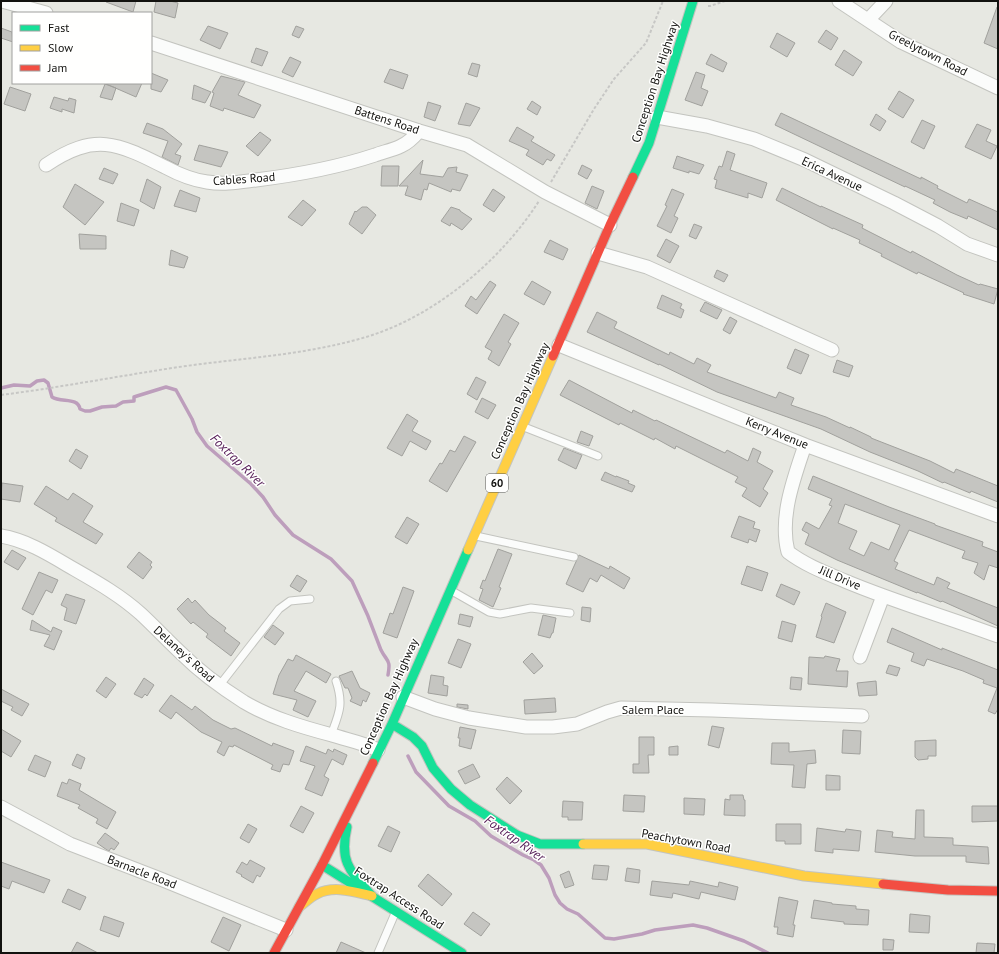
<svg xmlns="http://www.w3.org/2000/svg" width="999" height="954" font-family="'PT Sans',sans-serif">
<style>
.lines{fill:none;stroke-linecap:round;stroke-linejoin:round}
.stream{stroke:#bd9ebc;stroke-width:3.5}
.building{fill:#c5c5c1;stroke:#a1a19d;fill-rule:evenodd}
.lane-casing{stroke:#c3c4bf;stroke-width:9}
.street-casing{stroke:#c3c4bf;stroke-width:15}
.fast-casing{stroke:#c3c4bf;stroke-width:11}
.slow-casing{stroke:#c3c4bf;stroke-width:11}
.jam-casing{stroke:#c3c4bf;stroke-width:11}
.path{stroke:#c7c7c5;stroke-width:2;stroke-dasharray:3 2;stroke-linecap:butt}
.lane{stroke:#fbfcfb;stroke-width:7}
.street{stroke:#fbfcfb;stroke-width:13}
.fast{stroke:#16e098;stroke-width:9}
.slow{stroke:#ffcf43;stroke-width:9}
.jam{stroke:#f24e42;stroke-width:9}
.labels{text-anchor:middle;stroke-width:3;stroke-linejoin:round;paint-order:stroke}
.shield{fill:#fffffe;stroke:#595957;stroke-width:1}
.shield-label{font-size:11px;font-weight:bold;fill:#12120f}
.street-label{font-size:12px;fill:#12120f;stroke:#fffffe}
.water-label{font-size:13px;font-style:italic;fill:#561e58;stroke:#fffffe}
</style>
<rect width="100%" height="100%" fill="#e7e8e2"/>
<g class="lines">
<path class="stream" d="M1,388L14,385L30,386L37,381L44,380L48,383L52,397C61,403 78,397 80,409L85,411H90L102,407L116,406L123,402L134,401V397L137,396L166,387L176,390L192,419L197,432L207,446L251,484L263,497L275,515L293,535L331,559L352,581L368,616L381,650C387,662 391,659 388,675
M408,756L416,772L449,806L475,821L491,836L523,855L534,860L541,865L549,878L555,895L560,903L567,909L578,914L605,938L614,939L642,934L655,930L693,925L707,928L744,941L768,953"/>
</g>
<path class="building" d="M106,1H136L133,12L106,2Z
M156,1H170L178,3L175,18L154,12Z
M997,7H998V49L984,43Z
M208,26L228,33L220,49L200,40Z
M296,26L304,29L299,38L292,35Z
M1,28L12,32L13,42L1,38Z
M826,30L838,38L831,50L818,42Z
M777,33L795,43L787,57L770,47Z
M256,48L268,52L262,66L251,62Z
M844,50L862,62L853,76L835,65Z
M711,54L727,63L723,72L706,64Z
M290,57L301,62L293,77L282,72Z
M472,63L480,65L477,77L468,74Z
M390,69L408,75L403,89L384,82Z
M696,72L705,75L701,88L708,91L702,106L685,100Z
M151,73L168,80L161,92L151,89Z
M221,76L245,82L238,95L261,105L254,118L224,108L223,111L210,106L214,93L212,92Z
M104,83H142L136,97Z
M105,84L116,88L112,100L100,97Z
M194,85L211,92L205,103L192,99Z
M10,87L31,94L25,111L4,104Z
M899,91L914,100L903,118L888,109Z
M54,97L68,101L69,98L76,100L74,113L62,109V112L50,108Z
M532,101L541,107L537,115L527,109Z
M428,102L441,106L435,121L424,117Z
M466,103L480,108L470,126L458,124Z
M781,113L921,179V177L938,186L937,188L967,203L969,199L998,212V230L968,216L967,219L950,212L933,203L935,200L905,186V187L775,125Z
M876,114L886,121L880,131L870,125Z
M922,120L935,126L924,149L911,142Z
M147,123L163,129L182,144L175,154L181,156L178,165L162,157L168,141L143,133Z
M977,124L991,130L986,141L997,146L991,159L965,147Z
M517,127L534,137L531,141L555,155L551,161L547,159L543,165L526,155L529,150L509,141Z
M260,132L271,140L258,156L246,146Z
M199,145L228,152L221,167L194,160Z
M727,151L735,154L730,170L767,183L762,198L748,193V198L715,188L717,180L714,179L719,166L722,167Z
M677,156L704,165L699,174L689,171V173L673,168Z
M423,160L420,174L443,177L448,168L457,167L456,172L468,175L460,191L452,189L451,192L429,183L427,190L424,189L421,200L405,195L408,186H399Z
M582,165L592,170L587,179L578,174Z
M382,166H399L398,186H381Z
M104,168L118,174L113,184L99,179Z
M147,179L161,187L154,209L140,201Z
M75,184L104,202L85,225L63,207Z
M592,186L604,191L597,209L585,203Z
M782,188L821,207V206L863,225L862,228L911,253L912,251L957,275L979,285L980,284L998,289L994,304L963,294L964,293L918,272L917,274L881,256L882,254L859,243L860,240L833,228V229L776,200Z
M493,189L505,197L494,212L483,205Z
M672,189L684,194L674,216L678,218L671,233L657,226L667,206L665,205Z
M180,190L200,198L196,212L174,206Z
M303,200L316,210L302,226L288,217Z
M121,203L139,210L134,226L117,221Z
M362,207H367L376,215L362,234L349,224L355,211L356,212Z
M451,207L460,210V211L472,219L462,230L451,223L450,226L441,221Z
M694,224L702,227L696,239L689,236Z
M79,234L106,236V249H80Z
M666,239L679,246L670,263L657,256Z
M550,240L568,249L563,260L544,252Z
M171,250L188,257L184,268L169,265Z
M717,270L728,275L724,282L714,277Z
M490,281L496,285L477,314L465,306L471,296L476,300Z
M532,281L551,292L544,305L524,294Z
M662,295L682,304L680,308L684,310L681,318L657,308Z
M705,302L722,310L717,319L700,311Z
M597,312L617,322L614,328L669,355L670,352L694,364L697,358L711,365L707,372L776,398L779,392L794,398L791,405L826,417L850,428V427L871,437V438L930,461L954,473L956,469L998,486V502L971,491L970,493L944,482L943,483L918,471L870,452L821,429L717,392L659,364V365L613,344L587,332Z
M504,314L519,323L508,342L511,344L499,366L488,359L492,351L485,347Z
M730,317L737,321L730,334L723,330Z
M795,349L809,355L801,374L787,368Z
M837,360L853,366L849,377L833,372Z
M476,377L486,382L477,400L467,394Z
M569,380L632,413L633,410L655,421L656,420L725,453L727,450L748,461L753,448L761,452L757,462L773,471L763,489L768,493L760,507L742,496L747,488L735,482L738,477L676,446L675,449L655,438L654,440L620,423L619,425L560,395Z
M482,398L496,405L488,419L475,412Z
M407,414L418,421L412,431L431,441L426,450L410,441L402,456L387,448Z
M581,431L593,436L589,446L577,442Z
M464,436L476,442L447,492L429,481L440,463L442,464L450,450L455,452Z
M564,448L582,455L576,469L558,460Z
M76,449L88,456L81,469L69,461Z
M605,472L616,477V476L629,481L628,483L635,486L632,492L601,480Z
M813,476L889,507L935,524V525L983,542L982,546L998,552V568L989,565L984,580L974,573L978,563L962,558L965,551L909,530L894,561L898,563L895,569L934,585L937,577L950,583L947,588L998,608V626L942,601L941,602L917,592V593L837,560L805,544L809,534L802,530L806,522L819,529L832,506L829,505L832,499L808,489ZM845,504L900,525L889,550L871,542L864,556L849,549L857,531L838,523Z
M2,483L23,486L20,502L1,499Z
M46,486L68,500L73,493L93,506L83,522L103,534L96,544L55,521L57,518L34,504Z
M739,516L755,522L753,528L760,530L756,542L749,539L748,543L731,537Z
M407,517L419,524L407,544L395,537Z
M498,549L512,554L499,587L501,588L493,607L479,600L483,589L480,588L483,580L485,581Z
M12,550L26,558L18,570L4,562Z
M139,552L152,562L150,565L152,567L143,579L127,567Z
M579,555L609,569L610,566L630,578L624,589L601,575L597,582L590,578L583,592L566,584Z
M747,566L768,573L762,591L741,584Z
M39,572L58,580L52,593L46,590L33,615L22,609Z
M297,575L307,581L300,592L290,586Z
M781,584L800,592L794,605L776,596Z
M403,587L414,591L397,638L383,633L390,613L393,614Z
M66,594L85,600L76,624L64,620L67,608L61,605Z
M188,598L192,603L195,600L209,615L226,628L224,631L240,643L231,656L206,637L208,634L193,622L191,624L177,609Z
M826,603L846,612L834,643L816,637L822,617L821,616Z
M582,607L591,608L590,622L581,620Z
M460,614L473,617L470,627L458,624Z
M543,615L556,618L553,633H552L550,638L538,635Z
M32,620L51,632L53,627L62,631L54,650L44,646L50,635L30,630Z
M782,621L796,625L792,642L778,638Z
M273,625L284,633L275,645L264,637Z
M892,628L942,650V648L998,670V709L995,714L988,711L997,688L983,683L984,680L963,671L927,659L924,666L911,661L914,653L887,642Z
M458,639L471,644L461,668L448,663Z
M532,653L543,666L534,674L523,662Z
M296,655L331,674L326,683L306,671L294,691L316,701L308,717L293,710L297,700L273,694L279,675L288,659L293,661Z
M825,656L840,659L836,671H848L847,687L808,684L809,657L824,658Z
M889,665L900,668L897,676L886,673Z
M352,671L360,688L370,693L366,702L363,700L361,706L350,701L352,698L348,688H345L339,676Z
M431,675L444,677L443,685L448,686L447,696L428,693Z
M106,677L116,684L106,698L96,691Z
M791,677L802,678L801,690L790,689Z
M144,678L154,685L147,696L145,694L142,698L134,694Z
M876,681L877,695L859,696L857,683Z
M1,689L29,704L22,716L11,710L13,707L1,701Z
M171,695L192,710L195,706L213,720L231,729L235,728L272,746L273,743L294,751L289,765L283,764L280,772L271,769L273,765L234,745L233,747L229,746L224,756L217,752L222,742L201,732L176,712L171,719L159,711Z
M555,698L556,712L525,714L524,700Z
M457,704L468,705V709L457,707Z
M712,726L724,728L719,748L708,745Z
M460,727L476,730L471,749L459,746L460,738H458Z
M1,729L21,741L11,757L1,751Z
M843,730L861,731L860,754L842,753Z
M639,737H654V755H648L649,773H633V764H639Z
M936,740V756H928V759L918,760L915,757V741Z
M772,743H789V752L815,750L816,763L807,764L805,788L792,787L794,765L771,764Z
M306,746L326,754L328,749L333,752L334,749L347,755L343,765L332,759L324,776L329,779L322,796L305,789L315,766L300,761Z
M678,746V755H669V747Z
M77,754L85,758L81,769L72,765Z
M35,755L51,762L45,777L28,770Z
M473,764L480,777L465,784L458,771Z
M826,775L840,776V790H826Z
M507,777L522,791L510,804L496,789Z
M69,779L81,784L79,790L116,812L107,829L96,823L98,819L78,808L80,805L57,796L62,782L67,784Z
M624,795L645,796L644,812L623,811Z
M730,795H743L744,800H745V816L724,815L725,799L730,800Z
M684,798L705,799L704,815L684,814Z
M563,801L583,802L582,820H568V817H562Z
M301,806L314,813L303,833L290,826Z
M972,806H998V821L972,822Z
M916,810H924V837L953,838V845L988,847L989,864L966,862V856H915L875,852L877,830L893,832L892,837L915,839Z
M248,824L257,829L249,843L240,838Z
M776,824H801V844H785V841H776Z
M388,826L400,832L391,852L378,846Z
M817,828L845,832L846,829L861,831L859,851L833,849V853L815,851Z
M105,833L119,843L114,850L111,848L109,851L107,850L97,843Z
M250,860L265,868L260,877L257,875L253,883L241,876L242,875L236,872L242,862L247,865Z
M1,862L50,880L44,893L12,881L9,889L1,886Z
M594,865L609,866L607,880L592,879Z
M627,868L640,870L639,883L625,881Z
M569,871L574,885L565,888L560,875Z
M428,874L452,894L442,906L418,886Z
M652,881L689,885L690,881L718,887L719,882L738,887L735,900L701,892L699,899L673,893L672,898L650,895Z
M68,889L86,897L80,910L62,902Z
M779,897L798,901L793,925H795L793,937L777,934L778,927H774Z
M814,900L832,903V904L856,906V909L869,910L868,925L844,924V922L811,918Z
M473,912L490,924L481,936L464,924Z
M910,914L930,916L929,933L909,932Z
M104,916L124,923L119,937L100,930Z
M223,917L241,925L229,951L211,942Z
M883,939L894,940L893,950H883Z
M77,942L98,953H71Z
M341,942L366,953H336Z
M977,943L995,944L994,953H976Z"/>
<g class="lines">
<g class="lane-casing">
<path id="lane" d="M524,427L598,456
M476,536L574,557
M452,591L489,612L500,614L531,608L570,613
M219,686L279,609L290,601L310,599
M331,735C339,713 344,705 336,681
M378,953L396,911"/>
</g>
<g class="street-casing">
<path id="street" d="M2,1L46,13
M839,1L901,42L998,88
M868,20L886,1
M151,43L419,131L467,145L545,192L610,225
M657,117L707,126L754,139L805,160L894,203L938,226L967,244L998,255
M46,165C95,132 117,143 165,167C178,174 192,180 207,182C224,185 240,182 256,180C296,175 336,168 375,155C383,152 393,150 401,146C408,143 414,137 419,131
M598,253L647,267L832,350
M559,345L805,445L998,516
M805,445C794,478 779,517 788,552C805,565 826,573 845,581C895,602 947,617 998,636
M1,536C25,540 47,553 67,565C93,580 119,594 141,614C155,627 168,641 182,654C201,673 222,688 244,702C271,718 302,727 332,735C348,740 364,743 378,750
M860,657L883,596
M403,697L435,709L469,718L526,727H553L577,724L607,712L621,708L712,710L862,716
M1,807L70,844L158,878L286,930"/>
</g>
<g class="fast-casing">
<path id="fast" d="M633,177L649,143L693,1
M392,724L413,737L422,746L433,768L451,789L470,805L517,835L540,844H583
M373,763L392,724L468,550
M347,827C339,862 350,871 372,896
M322,865L462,953"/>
</g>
<g class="slow-casing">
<path id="slow" d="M468,550L553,356
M583,844H647L804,876L883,884
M299,907C305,903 310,897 317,894C334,885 354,892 372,896"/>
</g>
<g class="jam-casing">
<path id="jam" d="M553,356L610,225L633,177
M883,884L948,890L998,891
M274,953L322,865L373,763"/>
</g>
<path class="path" d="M708,6H710L725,1
M551,182L594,109L614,79L646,43L663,1
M1,395C63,387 124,375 186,366C244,358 302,355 359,339C431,320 500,262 539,201"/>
<use href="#lane" class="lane"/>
<use href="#street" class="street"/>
<use href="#fast" class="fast"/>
<use href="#slow" class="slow"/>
<use href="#jam" class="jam"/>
</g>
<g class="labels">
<rect class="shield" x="486" y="474" width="22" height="18" rx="3"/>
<g class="shield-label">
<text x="497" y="487">60</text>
</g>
<g class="street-label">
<text transform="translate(928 53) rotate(27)" y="4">Greelytown Road</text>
<text transform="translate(655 82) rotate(-72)" y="4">Conception Bay Highway</text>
<text transform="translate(387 120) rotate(18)" y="4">Battens Road</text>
<text transform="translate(832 174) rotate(25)" y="4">Erica Avenue</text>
<text transform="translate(244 179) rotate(-4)" y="4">Cables Road</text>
<text transform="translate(520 401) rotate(-66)" y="4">Conception Bay Highway</text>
<text transform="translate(777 433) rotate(22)" y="4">Kerry Avenue</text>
<text transform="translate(840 578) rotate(23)" y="4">Jill Drive</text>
<text transform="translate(184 654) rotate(42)" y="4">Delaney's Road</text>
<text transform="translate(389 697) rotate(-66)" y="4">Conception Bay Highway</text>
<text x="653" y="714">Salem Place</text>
<text transform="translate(686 841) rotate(10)" y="4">Peachytown Road</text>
<text transform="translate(142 872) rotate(21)" y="4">Barnacle Road</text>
<text transform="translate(399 898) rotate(33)" y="4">Foxtrap Access Road</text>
</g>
<g class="water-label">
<text transform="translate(238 460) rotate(44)" y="5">Foxtrap River</text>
<text transform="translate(515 838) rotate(35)" y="5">Foxtrap River</text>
</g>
</g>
<rect width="999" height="954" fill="none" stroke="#12120f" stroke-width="4"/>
<rect x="12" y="12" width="140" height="72" fill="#fffffe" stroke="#a0a09e"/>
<rect x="20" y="25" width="20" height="6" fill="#16e098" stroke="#a0a09e"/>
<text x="48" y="32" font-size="12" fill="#12120f">Fast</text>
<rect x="20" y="45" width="20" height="6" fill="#ffcf43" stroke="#a0a09e"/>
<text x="48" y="52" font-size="12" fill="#12120f">Slow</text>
<rect x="20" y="65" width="20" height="6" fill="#f24e42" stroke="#a0a09e"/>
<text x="48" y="72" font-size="12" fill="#12120f">Jam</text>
</svg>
